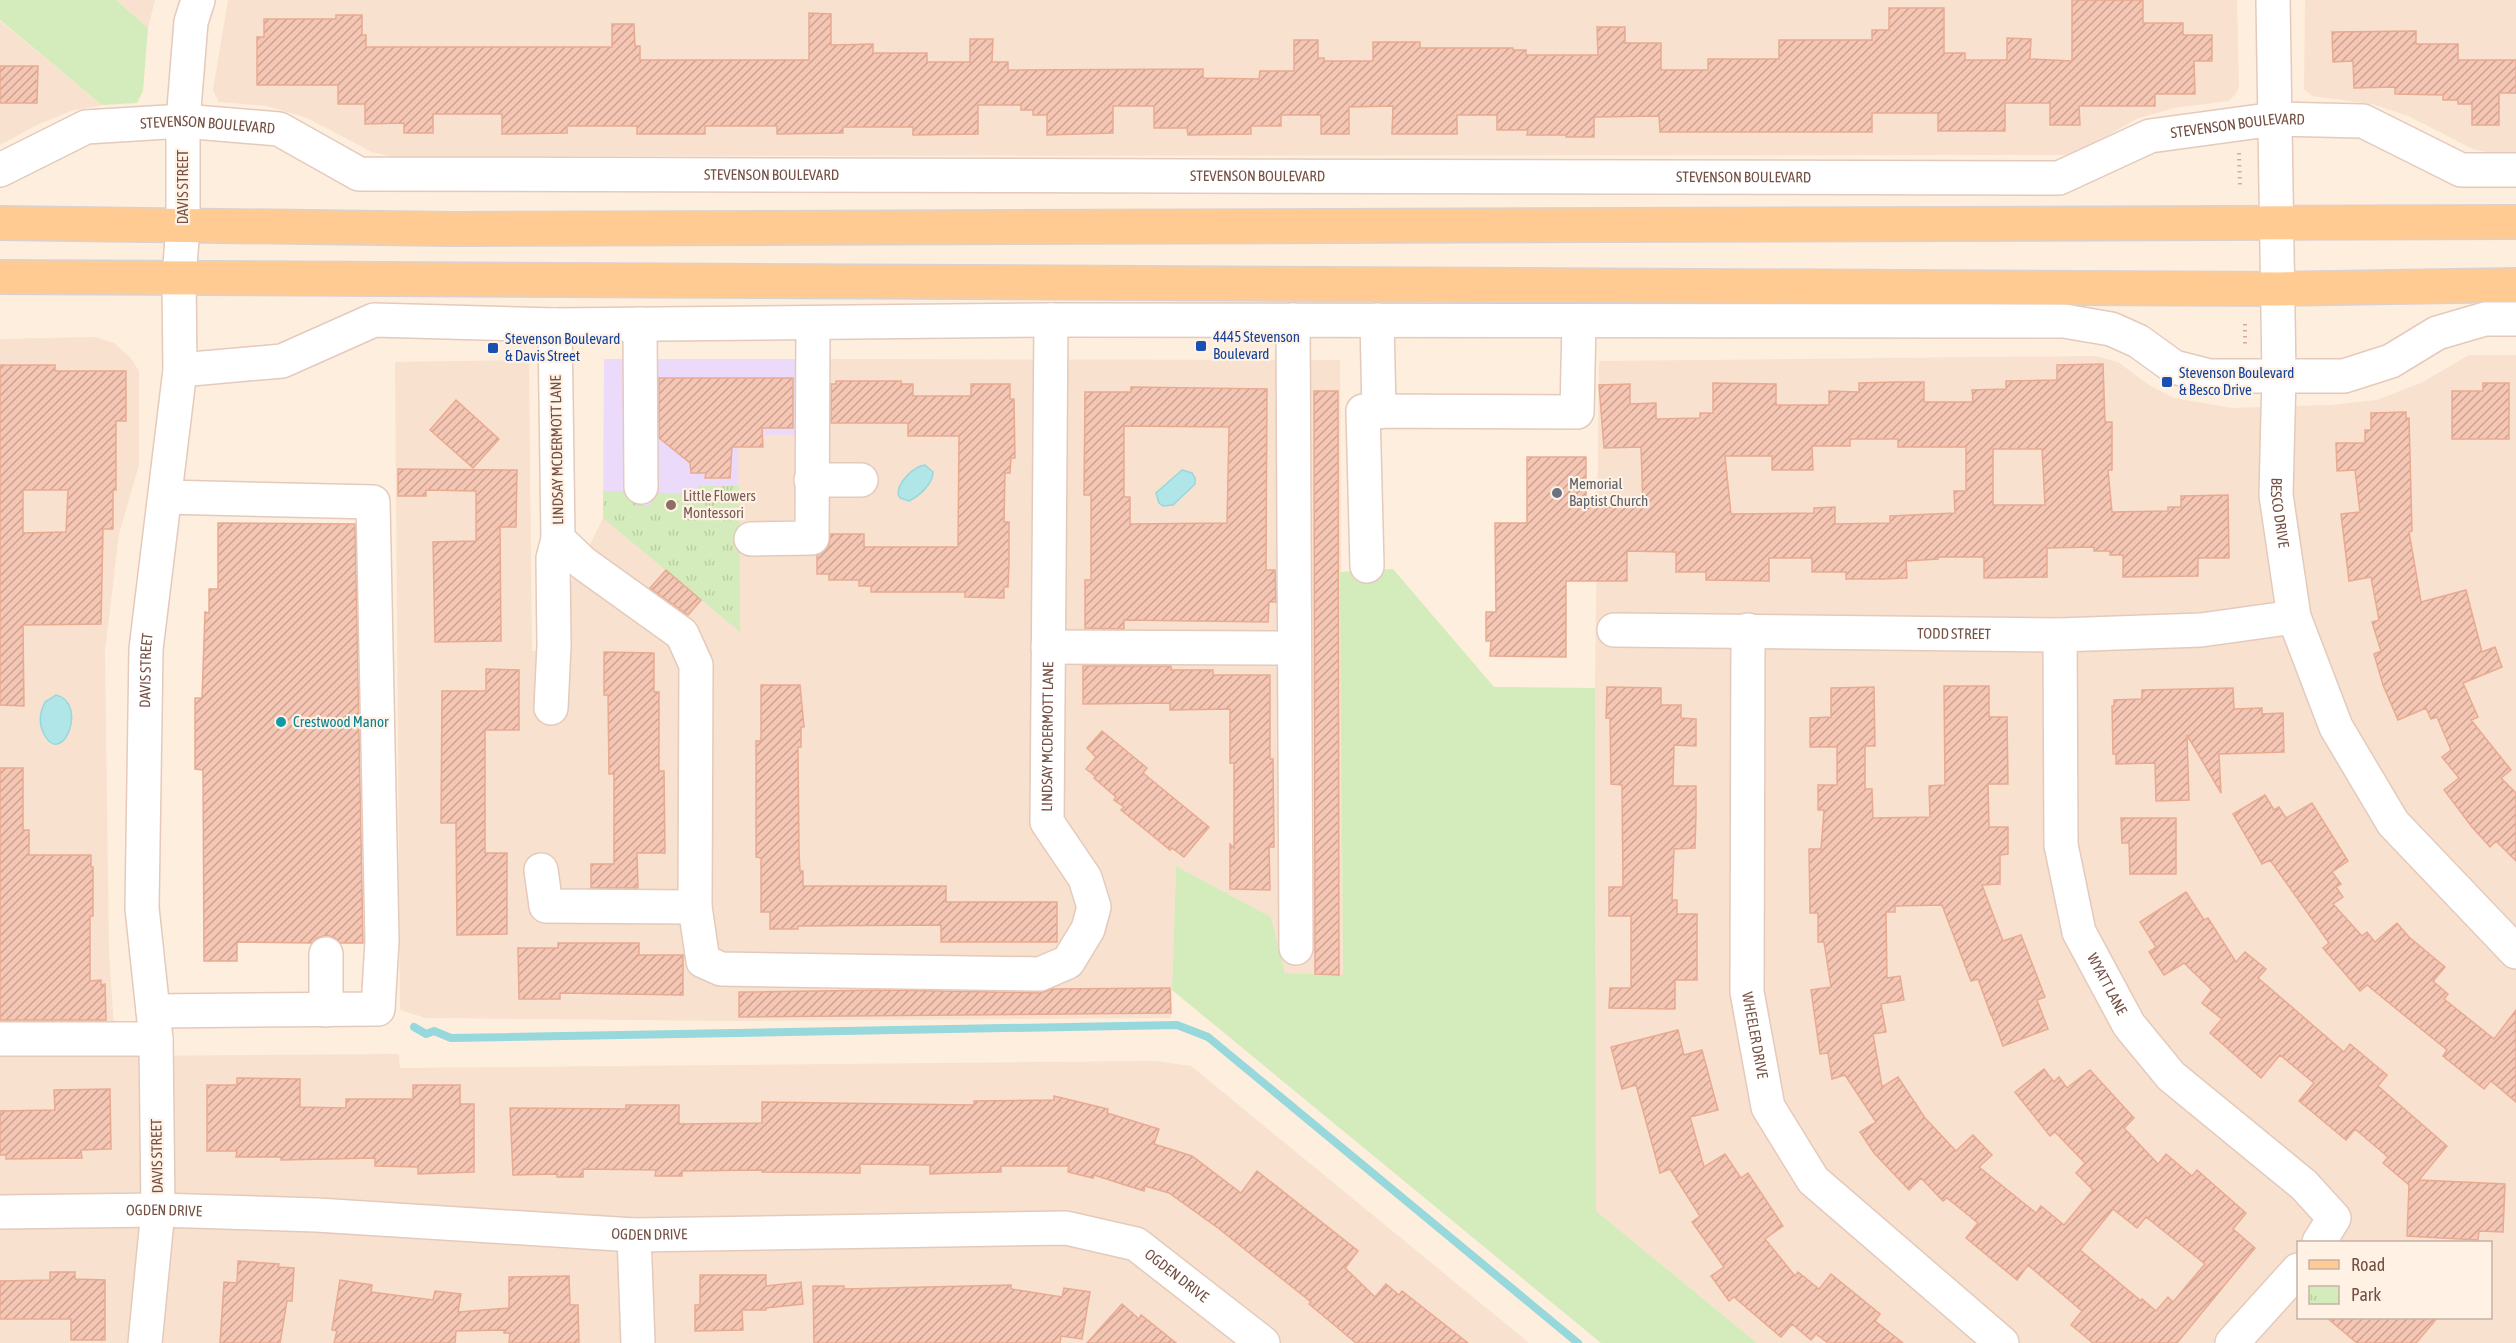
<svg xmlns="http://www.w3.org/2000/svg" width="2516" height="1343" font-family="'Asap Condensed',sans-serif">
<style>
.residential{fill:#f8e1ce;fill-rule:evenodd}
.education{fill:#ebdafa}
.grass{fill:#d4ecbb}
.park{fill:url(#park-tufts)}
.water{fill:#b1e6e8;stroke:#96d8db;stroke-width:1.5}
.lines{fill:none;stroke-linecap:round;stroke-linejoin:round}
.stream{stroke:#96d8db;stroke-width:8}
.building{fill:url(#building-hatch);stroke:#e9aa92;stroke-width:1.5;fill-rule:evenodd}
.minor-casing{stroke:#e4cabc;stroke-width:36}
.major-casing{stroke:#dbd2ce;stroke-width:36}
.path{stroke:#d9a997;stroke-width:4;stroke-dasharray:1.5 4.5;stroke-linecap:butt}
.minor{stroke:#fff;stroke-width:33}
.major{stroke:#ffcb93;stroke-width:33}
.transit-dot{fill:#1a4fb4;stroke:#fff2e5;stroke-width:2}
.worship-dot{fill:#6b7280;stroke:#fff2e5;stroke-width:2}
.education-dot{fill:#8d6e63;stroke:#fff2e5;stroke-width:2}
.culture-dot{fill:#0f9aa8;stroke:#fff2e5;stroke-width:2}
.labels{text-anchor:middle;stroke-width:4.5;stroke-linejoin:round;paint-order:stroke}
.street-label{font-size:15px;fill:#755044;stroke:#fff2e5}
.transit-label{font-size:15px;fill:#164399;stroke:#fff2e5;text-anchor:start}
.worship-label{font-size:15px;fill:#5b616d;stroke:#fff2e5;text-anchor:start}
.education-label{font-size:15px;fill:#785e54;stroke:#fff2e5;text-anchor:start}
.culture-label{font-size:15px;fill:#0d838f;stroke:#fff2e5;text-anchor:start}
</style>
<defs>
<pattern id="park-tufts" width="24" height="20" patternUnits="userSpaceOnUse" patternTransform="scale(1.5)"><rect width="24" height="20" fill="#d4ecbb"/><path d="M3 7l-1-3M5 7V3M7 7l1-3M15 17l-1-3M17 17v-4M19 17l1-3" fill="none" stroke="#b9cca2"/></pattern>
<pattern id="building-hatch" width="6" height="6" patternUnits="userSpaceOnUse" patternTransform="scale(1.5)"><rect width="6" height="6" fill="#f5c6b3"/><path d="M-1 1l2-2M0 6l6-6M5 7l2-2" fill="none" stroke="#cba393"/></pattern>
</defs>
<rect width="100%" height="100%" fill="#feeedd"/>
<path class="residential" d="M116,0H155L148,28Z
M228,0H2237L2239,86L2236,94L2228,101L2174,108L2136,119L2088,147L2066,155L389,156L372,152L307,118L267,106L219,102L213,90Z
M2305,0H2516V153H2490L2473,149L2408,116L2372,104L2312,96L2304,89Z
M0,21L102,105L71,111L37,125L0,145Z
M95,337L114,343L130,357L139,371V465L119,534L105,651L109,954L116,1056L399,1054L400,1068L1156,1061L1191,1066L1529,1343H0V339Z
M2469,355H2516V1343H1757L1596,1211L1595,688L1599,361L2095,356L2118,362L2149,385L2174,398L2232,408L2331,405L2377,400L2423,382ZM2298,1242H2490V1318H2298Z
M800,359L1340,360L1343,975L1285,973L1271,917L1176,866L1171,1018L737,1021L426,1018L400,1010L395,362L529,360L532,651L567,650L566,593L603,518L739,631L738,435Z"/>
<path class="education" d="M604,359H800V435H738L740,632L603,518Z"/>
<path class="grass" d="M0,0H116L148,28L143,91L137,103L102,105L0,20Z
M1393,569L1494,687L1595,688L1596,1211L1757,1343H1601L1172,990L1176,866L1271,917L1285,973L1343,975L1340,572Z"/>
<path class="park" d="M698,486H739L740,632L603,518V491H636L637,505H651V493H698Z"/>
<path class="water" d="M925,465L933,472C933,484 919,496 909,501L900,498L898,494C898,482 914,466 925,465Z
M1182,470L1192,473L1195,478V484L1173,505L1163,506L1159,503L1156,493Z
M56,695C89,703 62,769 44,734C38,723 40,712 45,702Z"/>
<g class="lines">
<path class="stream" d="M414,1027L426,1034L434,1031L451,1038L1177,1025L1208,1037L1578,1343"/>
</g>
<path class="building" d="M2072,0H2143V23H2183V35H2212V61H2194L2195,94H2155V106H2079L2080,125H2050V103H2005V131H1938V113H1872V132H1660L1659,116L1594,117V137H1566V135H1527L1528,130H1497V115H1457V134H1392L1393,106L1349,107V134H1321V115H1281V126H1251V134L1188,135L1187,128H1154V106H1113V133L1047,135V115H1033V110H1021V105H978V134L913,135V127H843V133L777,134V126H705V134H637V126H567V133L502,134V114H433V133H404V123L365,124V104H338V85H257V37H264V19H336V15H362V35H366V47H612V24H634L635,46H640V60H809V13L831,14V45L873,44V53H927V62H970V39H993L992,62H1008V70L1203,69V78L1259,79L1260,71H1294V40H1318V58H1324V61H1373V42H1420V48H1513V50H1526V55H1598L1597,27H1625V43H1661V70H1708V59H1779V40H1872V30H1889V8H1944V53H1965V60H2007V38L2031,39L2030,59L2072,61Z
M2416,31V44H2458V60H2516V93H2499V125H2472V104H2458V100H2443V95L2395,94V87L2354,88L2353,61L2333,62L2332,32Z
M0,66H38L37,103H0Z
M2103,364L2105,422H2112V470H2108L2112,512L2168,511V507H2181V496L2228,495L2229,558H2198V576L2123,577V555H2110V551H2094V547L2047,548V577L1984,578V557H1938V559L1906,561L1907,578L1881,579H1846V572H1812V558H1769V581L1706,580V572H1676V552L1627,551V581H1566V657L1490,656L1491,641H1486V612H1496L1495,523H1527V457H1586V507H1643L1641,447L1604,448L1599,385L1630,384V404L1656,403V419L1700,418V413H1713V383L1776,384V405H1829V391L1859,392V383L1896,382H1924V402H1973L1972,390L2006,389V381L2057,380V365ZM1850,439H1898V447H1966V491H1954L1955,513L1890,516V523L1835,524V507L1814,508V513L1731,514L1725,456H1772V470H1813L1812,446H1850ZM1993,449H2042L2045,505H1993Z
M0,365H55V371H126V421H116V490H113V529H103L101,624L23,625L24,706L0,705ZM23,490H68L66,532L23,533Z
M659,378H793V428H762L763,447H732L730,478H705L706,473H691L690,463L659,438Z
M836,381H901V384H913V396H971V384H1010V399H1014L1015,458H1011L1010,473H1005L1004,522H1009V564L1008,587H1004V598L965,597V592H871V586H859V580H829V574H817V555L828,548L831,534H864V547H958L959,436H908V423H831V384H836Z
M2483,383H2509V439H2452V391H2483Z
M1131,387L1267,389L1266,570H1275L1276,602H1269L1268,622L1124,620V629L1085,628V580H1091V495H1084L1085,392H1131ZM1124,426L1229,427L1227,523L1130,524V497H1124Z
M1314,391H1338L1339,975L1315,974Z
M456,400L499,439L473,468L430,430Z
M2406,412V418H2409L2412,531L2409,532L2421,602L2466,590L2482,652L2495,647L2502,667L2463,683L2478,717L2471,720L2511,770L2501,778L2516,793V861L2496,841L2490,847L2472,827L2444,790L2459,778L2442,757L2451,750L2437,717L2431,719L2426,708L2398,720L2383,685L2374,654L2381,651L2372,622L2379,620L2371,577L2349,581L2341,514L2360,512L2355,470L2337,471L2336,443H2365V430H2371V413Z
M398,469L517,470L516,527H500L501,641L435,642L433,542L476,541V491L426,490V496H398Z
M218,523L355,524L363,943H340L335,938L327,935L317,938L312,943L237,942V961H204L203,770L195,769V698H202L205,612L209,613V589H218Z
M666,570L701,600L688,615L650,588Z
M604,652L654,653V692H659V771H664L665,853H637L638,888H591V864H614V774H609L608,695H604Z
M1083,666H1171V670H1213V675H1270V759H1273L1274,847H1269L1270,890L1230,889V844L1234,848V763H1230V709L1170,710V703L1083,704Z
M486,669L519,670V730H485V853H507V934L457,935L456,823H441L442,691H486Z
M761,685H800L804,727H801V747H798L799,852L800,871H803V886H946V902H1057V942H941V925L798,926V929H770V912H761V858L756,857V741H761Z
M1944,686H1989V717H2007L2008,784H1988L1989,827H2008V854L2000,855V884L1982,885L2003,941L2021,935L2045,997L2037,1000L2048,1029L2003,1046L1992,1016L1995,1014L1991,1015L1978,979L1971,981L1942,905L1895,906V912H1886L1887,978L1900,976L1904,1000L1881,1004L1886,1032L1873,1034L1882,1087L1898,1077L1925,1118L1956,1151L1973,1135L1992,1155L1979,1167L2036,1213L2041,1206L2064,1225L2093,1190L2076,1173L2085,1163L2055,1132L2050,1136L2015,1092L2044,1069L2054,1082L2059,1077L2067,1088L2090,1070L2134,1118L2124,1128L2158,1164L2166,1154L2192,1176L2197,1170L2246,1213L2233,1229L2255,1248L2177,1343H2093L2071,1325L2082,1311L2028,1265L2017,1280L1966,1238L1978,1223L1947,1198L1943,1201L1921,1178L1909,1190L1874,1153L1860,1132L1876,1122L1845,1075L1832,1079L1828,1053L1820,1054L1811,990L1831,987L1824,942H1818V913H1810L1809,849H1821L1824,810H1818V785H1837V747H1810V718L1831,717V688L1874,687L1875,746H1865V789H1872L1873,818L1930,817L1929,786L1945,785ZM2113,1209L2137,1228L2146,1217L2205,1264L2173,1302L2168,1297L2156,1311L2142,1299L2141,1301L2080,1250Z
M1607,687L1661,688V705H1681V718L1696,719V746L1674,745L1673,786H1696V813L1695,848L1674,849L1672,900H1677V914H1697V980H1675V1009L1609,1008L1610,988H1631V916H1609V887H1623L1622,785L1611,784L1610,718H1606Z
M2233,688L2234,709L2262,708V714L2283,713L2284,752L2219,754L2221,793L2187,735L2189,800L2156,801L2155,763L2116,764V754H2113L2112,706H2114V700L2142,699V690Z
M1102,731L1147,768L1143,773L1209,827L1184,857L1172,848L1170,850L1121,810L1124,807L1114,800L1116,797L1094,778L1095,776L1086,769L1096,757L1087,748Z
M0,768H23V830H29V855H91V867H93V916H90V981L101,980V985L105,984L106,1020H0Z
M2265,795L2274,810L2279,807L2286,818L2312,803L2348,861L2332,872L2341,884L2336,887L2343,897L2333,904L2362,936L2367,932L2375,942L2397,923L2409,937L2445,967L2433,981L2448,994L2444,999L2494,1039L2516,1010V1102L2491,1081L2484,1089L2443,1056L2447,1050L2367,985L2360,991L2323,948L2329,943L2270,860L2262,864L2233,814Z
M2121,818H2176V874H2130L2129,843H2122Z
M2186,892L2204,920L2208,918L2236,962L2245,952L2266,969L2258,978L2344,1052L2350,1044L2387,1075L2378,1086L2447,1146L2419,1180L2505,1184L2503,1232L2479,1231L2478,1240L2407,1236L2409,1185L2383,1163L2388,1157L2355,1129L2346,1140L2299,1101L2314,1083L2280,1055L2261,1078L2210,1033L2222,1019L2202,1003L2212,990L2184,963L2164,975L2149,952L2156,947L2140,922Z
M558,943H639V955H683V995L560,993V999H519L518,948H558Z
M1170,988L1171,1013L739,1017V992L889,990L1040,993L1052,989Z
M1678,1030L1684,1055L1702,1050L1718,1110L1690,1117L1704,1167L1725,1154L1741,1178L1748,1173L1783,1226L1765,1239L1795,1276L1798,1272L1819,1289L1831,1274L1880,1314L1875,1321L1903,1343H1828L1816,1334L1811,1340L1792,1324L1781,1337L1734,1297L1729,1301L1711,1276L1724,1267L1692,1222L1700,1216L1670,1169L1660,1173L1636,1085L1622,1089L1611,1047Z
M237,1078L300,1079V1107L346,1108V1099H413V1085H460V1104H474V1172L418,1174V1167L375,1166V1158L281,1160V1157H236L237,1151H207V1085H237Z
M110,1089L111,1149L81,1150L82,1158L6,1159V1155H0V1111L55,1110L54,1090Z
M1054,1096L1108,1109L1107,1113L1159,1129L1154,1144L1192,1156L1241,1193L1257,1171L1358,1251L1345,1268L1375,1297L1386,1284L1399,1295L1402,1291L1468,1343H1356L1309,1304L1311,1302L1218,1228L1169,1193L1145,1186L1144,1191L1094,1175L1093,1178L1068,1172L1069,1166H1001V1172L957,1173L930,1174V1165L860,1164V1173L762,1172V1170L682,1171V1176H655L656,1170L583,1169V1177H557V1174L513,1175L510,1108L626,1109V1105H679V1124L762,1123V1102L974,1105V1101L1054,1100Z
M238,1261L279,1264L278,1267L294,1268L292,1301H287L280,1343H220L224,1282L237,1283Z
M50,1272H75V1279L105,1280V1340H71V1319H0V1281L50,1280Z
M700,1275H766V1286L801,1282L803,1304L766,1308V1310H742L743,1330L695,1331V1305H700Z
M569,1276L570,1305H578L579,1343H509L510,1333H504V1330L456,1331L455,1343H334L337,1331L332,1330L340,1280L372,1285L371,1292L433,1300L435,1291L461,1294L458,1312L509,1308V1277Z
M1011,1285V1289L1062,1297L1064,1288L1090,1292L1082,1339L1061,1336L1060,1343H814L813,1286H844V1289Z
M1122,1304L1139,1319L1141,1315L1176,1343H1087Z
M2326,1317H2438L2416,1343H2357Z"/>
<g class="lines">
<g class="minor-casing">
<g id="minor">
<path id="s1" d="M2273,0L2279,376L2276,495L2294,617L2336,727L2393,823L2516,952"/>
<path id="s2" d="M0,170L86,127L183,121L279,129L359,174L2059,178L2150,136L2275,119L2363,121L2461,170H2516"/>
<path d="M1293,320L1296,948"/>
<path d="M1377,320L1379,412"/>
<path d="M640,324L641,487"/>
<path d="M180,370L282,361L374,320L555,325L1051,320L2064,321L2111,329L2138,341L2174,367L2209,376H2344L2391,361L2437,333L2485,319H2516"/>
<path d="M811,480H861"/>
<path id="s3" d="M558,539L583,563L682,634L696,665L695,907L703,961L721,969L1040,974L1068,962L1088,929L1094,907L1085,878L1047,822L1051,320"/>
<path d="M751,539L812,538L813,323"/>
<path d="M1367,566L1363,411L1577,412L1579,322"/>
<path id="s4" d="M1614,630L2060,635L2201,630L2294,617"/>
<path id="s5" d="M1748,630L1747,992L1768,1107L1813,1180L2002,1343"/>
<path id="s6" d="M2060,635L2061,845L2079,932L2129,1025L2171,1076L2304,1185L2334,1218L2319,1242"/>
<path d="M1048,647L1294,648"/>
<path d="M551,708L554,646L553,558L558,539L555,325"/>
<path d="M541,870L546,906L695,907"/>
<path d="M326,1010V954"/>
<path d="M153,1011L378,1009L382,941L373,502L165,497"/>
<path d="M0,1039H156"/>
<path id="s7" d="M0,1212L158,1210L317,1215L634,1235L1066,1228L1136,1244L1263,1343"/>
<path d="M634,1235L638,1343"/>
<path id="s8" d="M145,1343L158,1210L156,1039L142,908L146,649L180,370L179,277L183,227V121L191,22L198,0"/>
<path d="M2232,1343L2298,1270"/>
</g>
</g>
<g class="major-casing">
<path id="major" d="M0,223L452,229L2516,222
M0,277L2277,289L2516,285"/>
</g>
<path class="path" d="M2239,153L2240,188
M2245,324V346"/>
<use href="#minor" class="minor"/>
<use href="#major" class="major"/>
</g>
<g class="transit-dot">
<rect x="1195" y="340" width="12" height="12" rx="3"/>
<rect x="487" y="342" width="12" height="12" rx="3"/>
<rect x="2161" y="376" width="12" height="12" rx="3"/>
</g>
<circle class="worship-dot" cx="1557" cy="493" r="6"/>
<circle class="education-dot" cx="671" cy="505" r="6"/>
<circle class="culture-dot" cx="281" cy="722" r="6"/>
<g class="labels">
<g class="street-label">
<text dy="5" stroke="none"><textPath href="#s2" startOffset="218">STEVENSON BOULEVARD</textPath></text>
<text dy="5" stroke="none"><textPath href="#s2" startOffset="2270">STEVENSON BOULEVARD</textPath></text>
<text dy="5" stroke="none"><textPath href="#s2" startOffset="794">STEVENSON BOULEVARD</textPath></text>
<text dy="5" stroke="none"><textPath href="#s2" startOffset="1280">STEVENSON BOULEVARD</textPath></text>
<text dy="5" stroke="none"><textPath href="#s2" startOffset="1766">STEVENSON BOULEVARD</textPath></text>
<text transform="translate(183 187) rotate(-90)" y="5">DAVIS STREET</text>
<text transform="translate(557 450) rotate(-91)" y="5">LINDSAY MCDERMOTT LANE</text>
<text dy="5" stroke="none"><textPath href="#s1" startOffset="513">BESCO DRIVE</textPath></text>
<text dy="5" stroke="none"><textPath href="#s4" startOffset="340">TODD STREET</textPath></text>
<text dy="5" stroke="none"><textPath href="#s8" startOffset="674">DAVIS STREET</textPath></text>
<text dy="5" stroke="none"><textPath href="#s3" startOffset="1101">LINDSAY MCDERMOTT LANE</textPath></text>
<text dy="5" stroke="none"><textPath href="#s6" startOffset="358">WYATT LANE</textPath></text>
<text dy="5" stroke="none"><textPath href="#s5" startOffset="406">WHEELER DRIVE</textPath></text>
<text transform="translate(157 1156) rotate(-91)" y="5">DAVIS STREET</text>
<text dy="5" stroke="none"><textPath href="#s7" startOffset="164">OGDEN DRIVE</textPath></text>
<text dy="5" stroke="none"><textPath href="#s7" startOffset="650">OGDEN DRIVE</textPath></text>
<text dy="5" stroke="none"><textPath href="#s7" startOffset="1190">OGDEN DRIVE</textPath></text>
</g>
<g class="transit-label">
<text x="1213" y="342">4445 Stevenson<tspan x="1213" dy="17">Boulevard</tspan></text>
<text x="505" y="344">Stevenson Boulevard<tspan x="505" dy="17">&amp; Davis Street</tspan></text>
<text x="2179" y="378">Stevenson Boulevard<tspan x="2179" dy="17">&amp; Besco Drive</tspan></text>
</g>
<g class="worship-label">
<text x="1569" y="489">Memorial<tspan x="1569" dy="17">Baptist Church</tspan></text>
</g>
<g class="education-label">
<text x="683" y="501">Little Flowers<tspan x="683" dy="17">Montessori</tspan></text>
</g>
<g class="culture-label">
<text x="293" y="727">Crestwood Manor</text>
</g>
</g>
<rect x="2297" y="1241" width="195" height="78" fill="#fff2e5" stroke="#c8b1a5" stroke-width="1.5"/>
<rect x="2309" y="1260" width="30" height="9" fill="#ffcb93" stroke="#c8b1a5" stroke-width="1.5"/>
<text x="2351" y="1271" font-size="18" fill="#755044">Road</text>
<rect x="2309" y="1286" width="30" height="18" fill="url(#park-tufts)" stroke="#c8b1a5" stroke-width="1.5"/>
<text x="2351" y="1301" font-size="18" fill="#755044">Park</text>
</svg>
